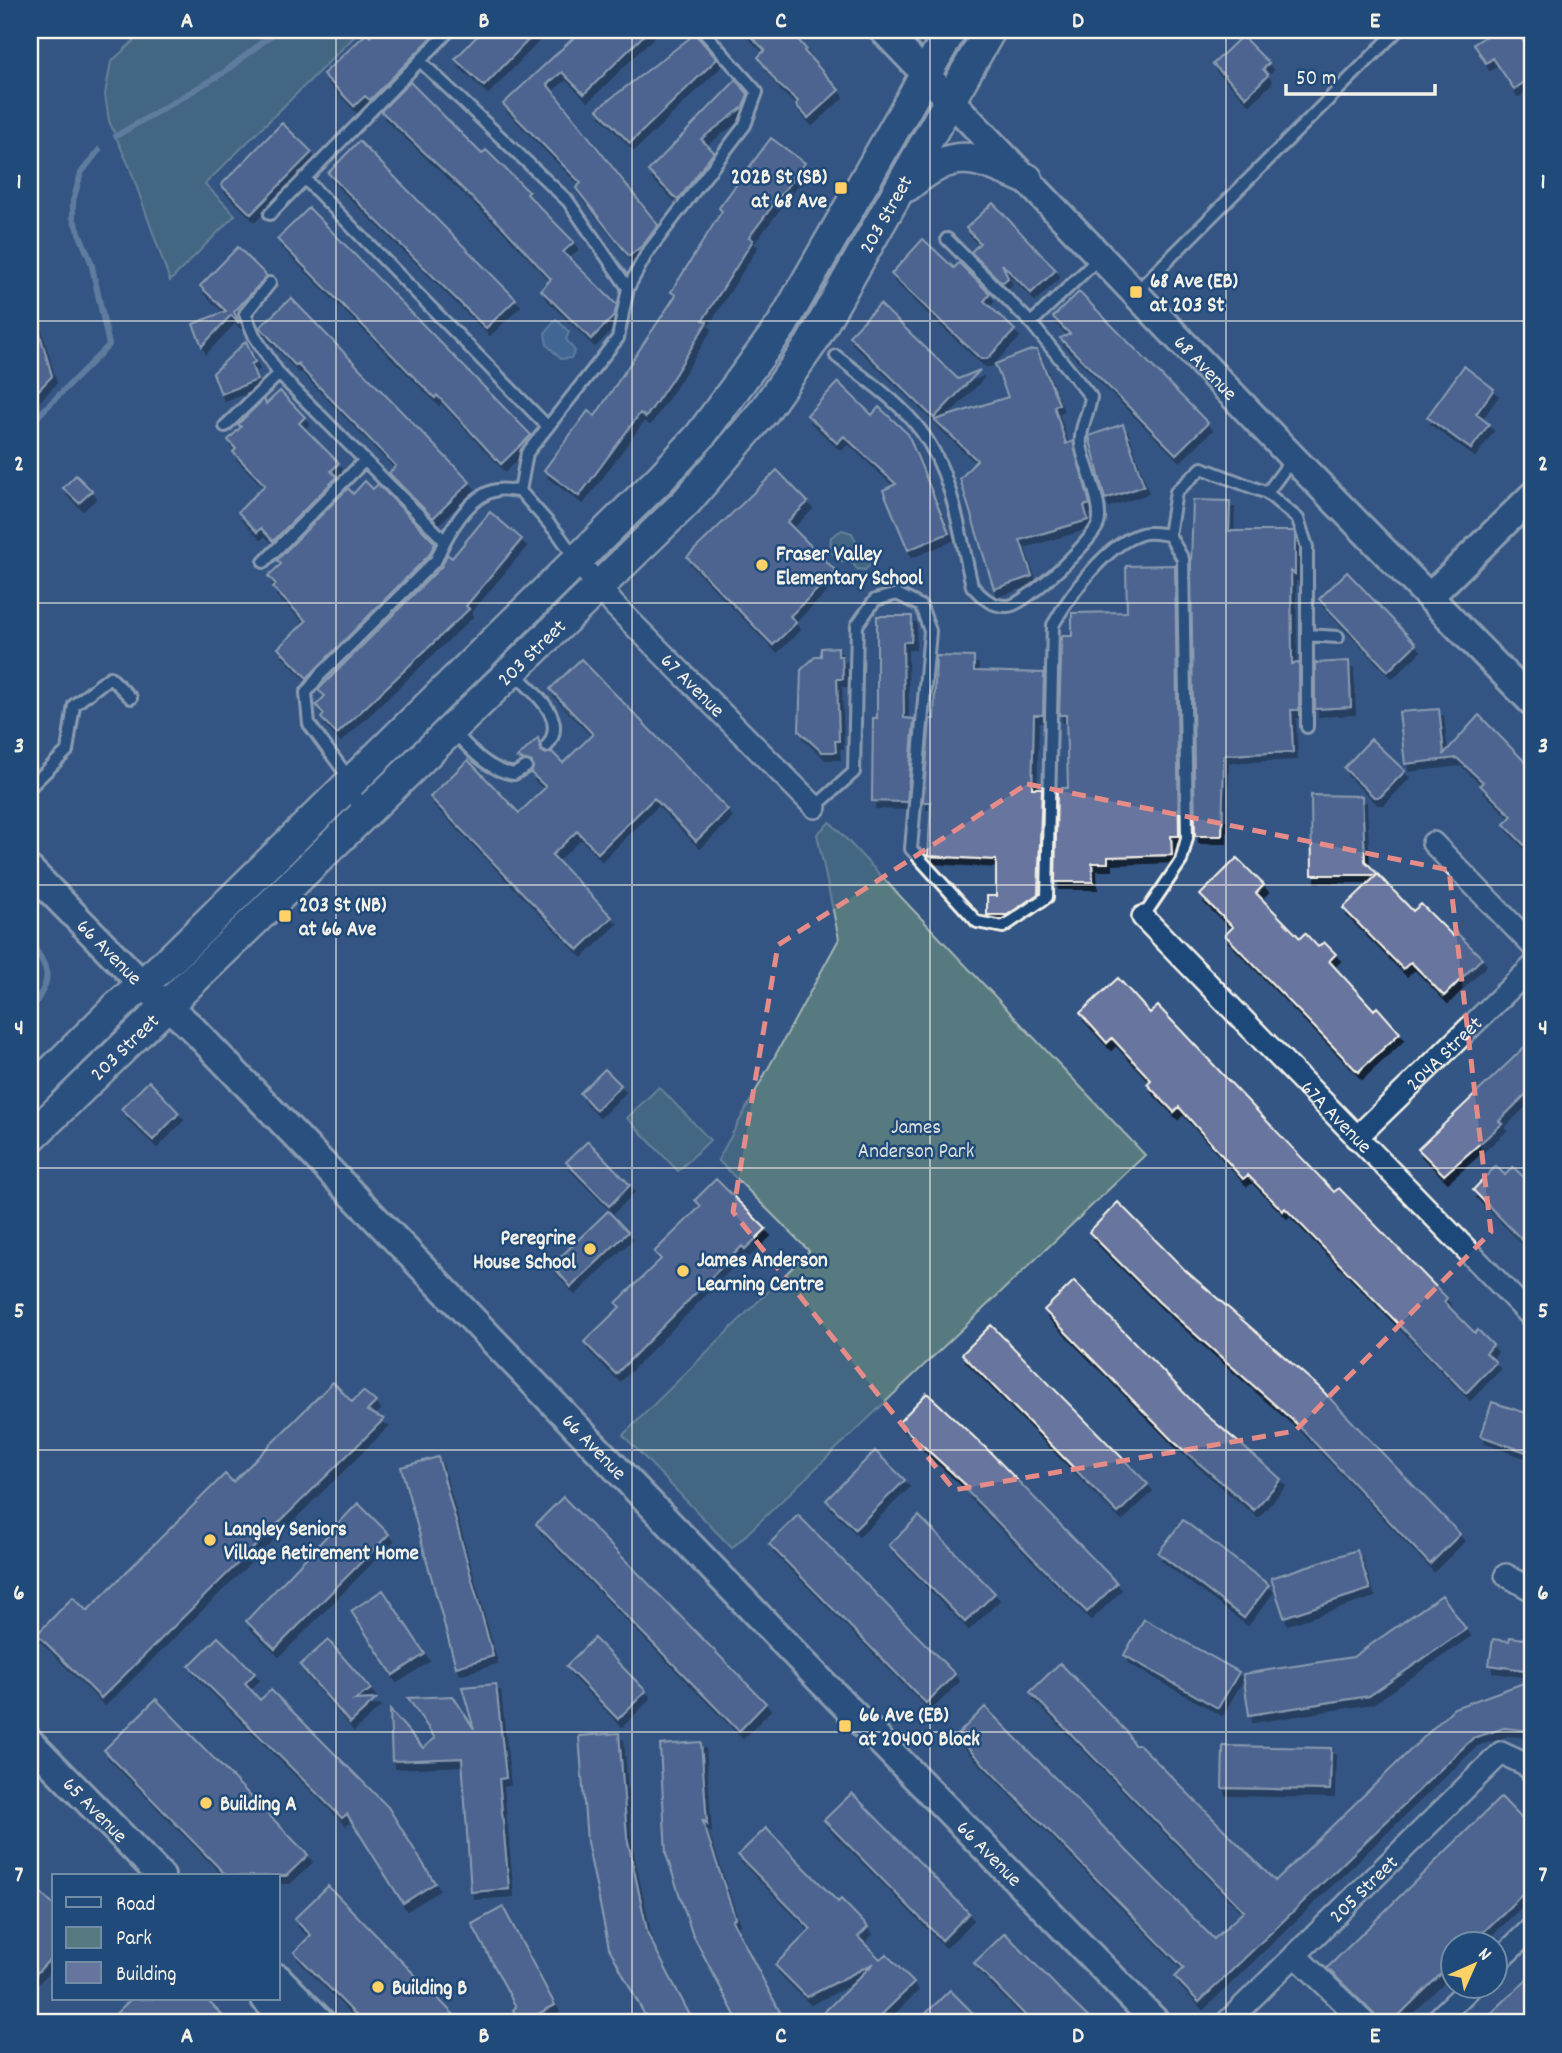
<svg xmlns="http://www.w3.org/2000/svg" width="1562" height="2053" font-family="Dekko,sans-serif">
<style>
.green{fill:#567a80;stroke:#a5b6b4;stroke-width:2}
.water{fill:#507ba6;stroke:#92aac0;stroke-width:2}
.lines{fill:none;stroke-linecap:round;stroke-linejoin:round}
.stream{stroke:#92aac0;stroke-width:6}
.building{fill:#67749e;stroke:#f4f1e8;stroke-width:2;filter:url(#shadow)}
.service-casing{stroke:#f4f1e8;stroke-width:16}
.minor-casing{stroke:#f4f1e8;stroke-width:26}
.tertiary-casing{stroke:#f4f1e8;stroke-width:32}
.secondary-casing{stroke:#f4f1e8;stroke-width:35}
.service{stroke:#1f4a7a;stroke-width:10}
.minor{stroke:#1f4a7a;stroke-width:21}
.tertiary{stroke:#1f4a7a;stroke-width:26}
.secondary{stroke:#1f4a7a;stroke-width:30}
.marked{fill:none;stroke:#e58c88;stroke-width:5;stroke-dasharray:14 9;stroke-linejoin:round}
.grid{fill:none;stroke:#f4f1e8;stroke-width:2;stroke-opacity:0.55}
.poi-dot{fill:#ffd166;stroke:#1f4a7a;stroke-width:2.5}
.labels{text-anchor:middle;stroke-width:5;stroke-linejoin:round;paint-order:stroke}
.poi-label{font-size:21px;font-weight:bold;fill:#f4f1e8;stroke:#1f4a7a;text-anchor:start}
.street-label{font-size:21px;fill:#f4f1e8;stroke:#1f4a7a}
.park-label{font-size:21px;fill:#dcdfd8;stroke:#1f4a7a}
.neatline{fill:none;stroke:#f4f1e8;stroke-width:2.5}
.grid-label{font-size:23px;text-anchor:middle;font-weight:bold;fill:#f4f1e8}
</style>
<defs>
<filter id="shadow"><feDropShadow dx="4" dy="7" stdDeviation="0" flood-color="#0009"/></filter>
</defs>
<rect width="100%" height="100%" fill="#345684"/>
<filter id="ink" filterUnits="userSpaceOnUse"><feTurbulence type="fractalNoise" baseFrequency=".0143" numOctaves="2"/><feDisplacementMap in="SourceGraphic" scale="14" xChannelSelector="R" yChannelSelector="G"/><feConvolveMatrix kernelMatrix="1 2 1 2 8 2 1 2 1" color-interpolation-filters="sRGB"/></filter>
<g filter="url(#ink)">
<path class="green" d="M145,30H361L205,184L235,215L170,281L130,168L109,121L105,94L111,62Z
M842,530L852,533L860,549L871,557L872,563L865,570L857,569L851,561H841L830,551L831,537Z
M830,822L1145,1155L732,1548L623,1435L809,1251L718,1160L839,939L817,834Z
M659,1087L710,1140L678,1171L627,1118Z"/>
<path class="water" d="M556,319L569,332L566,339L575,351L571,358L561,359L547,345L545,333Z"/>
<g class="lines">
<path class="stream" d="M116,136L223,73L278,30
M30,424L109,345L91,262L73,218V201L81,173L99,150
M30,941C53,975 51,978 30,1012"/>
</g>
<path class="building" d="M377,30H439L370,100L365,96L354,106L323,74L367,33L370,37Z
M483,30H538L484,86L455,59Z
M582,30H649L584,94L562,72L547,84L658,225L643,245L629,256L576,188L581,183L503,104Z
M744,30H790L806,49L804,51L839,90L808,118L796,105L798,101L778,84L758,57L765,50Z
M1495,30H1516L1532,55V77L1514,89L1493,58L1486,63L1474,44Z
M695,34L717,59L630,143L597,109Z
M1242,36L1269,63L1263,69L1268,75L1246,97L1213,64Z
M736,80L748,94L743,107L701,139L714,152L678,200L648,171Z
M410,82L482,154L486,150L529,192L527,194L574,242L563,252L617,305L614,316L591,339L541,290L551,279L503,227L381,111Z
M282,123L312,152L251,214L221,185Z
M771,138L805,163L749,237L753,240L703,320L707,322L672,379L646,417L640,413L579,496L544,470L588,411L595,416L676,295L671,292L722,211L719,208Z
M359,141L516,299L486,328L328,173Z
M993,203L1056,270L1031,293L1002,264L1008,278L1002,283L971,252L980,243L966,228Z
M309,208L531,435L501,464L437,395L435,398L277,239Z
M923,239L954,268L959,263L990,294L984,301L1015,330L987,359H981L891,274Z
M238,247L267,276L234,312L239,323L231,315L202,346L193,324L226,311L200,286Z
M1079,292L1208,423L1176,454L1060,338L1070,334L1053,317Z
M291,298L470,482L433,518L389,473L396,466L298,365L300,363L295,365L260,327Z
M880,304L958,379L980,370L934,418L849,336Z
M34,314L52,376L30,399V315Z
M246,341L255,362L251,364L257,380L221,394L213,373Z
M1031,350H1037L1059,404L1054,406L1066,444L1073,441L1090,504L1084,506L1088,520L1020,540L1032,576L994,589L960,479L977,460L935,420L1008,397L995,364Z
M1464,366L1494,389L1476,414L1489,424L1471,449L1427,417Z
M838,382L872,415L879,407L908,434L949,533L908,550L883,490L896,484L844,436L837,443L807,415Z
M280,391L305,417L299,423L339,463L331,471L337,477L273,541L261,528L257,532L238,512L265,485L233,452L236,449L228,440L241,427L238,424L264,399L266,404Z
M1123,424L1144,486L1105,499L1089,436Z
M777,470L808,502L787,522L836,571L790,616L796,623L773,645L687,557Z
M76,475L92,491L79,503L63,488Z
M365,481L373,489L378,484L435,543L429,555L307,678L278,648L306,621L273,588L276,584L268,576L281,564L277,560L348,488L353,494Z
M1193,500L1230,501L1229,531H1294L1295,535V574L1291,571L1292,664L1299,663V710H1291L1293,752L1224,755L1222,836H1195L1191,565Z
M490,512L522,539L466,606L469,609L337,734L321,718L324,714L316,705L325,696L318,690L442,566L447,554L452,558Z
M1175,565L1179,836H1171L1172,855L1108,857V863H1092L1093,882H1055L1057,788H1068L1066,715H1059L1062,636H1072V613L1127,612L1126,566Z
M1347,572L1416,644L1388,671L1319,599Z
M877,616H912L911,642H903L904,718L914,719L907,802L872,801L873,718H877Z
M838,647V656H842L843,679H837L839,741H835L836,752H822L799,731L801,670L816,656H821V648Z
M936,656L974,657V671L1044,673L1043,715H1034L1032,788H1042L1038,894L1007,915H987V896H996V860L928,856L931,802H923L930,719H934Z
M581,659L728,810L696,841L654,798L598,853L577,831L552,855L612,917L578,950L430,797L468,760L519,813L546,787L531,773L532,762L517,758L538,738L541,751L546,754L552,752L563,763L593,734L550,689Z
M1349,661L1351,707L1315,709V663Z
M1439,709L1444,754L1479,715L1532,769V853L1504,824L1512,816L1480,785L1483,782L1457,758L1405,764L1399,712Z
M1371,739L1405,771L1380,797H1374L1344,768Z
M1311,795L1362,796L1365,861L1413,911L1421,904L1453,936L1456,932L1482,958L1444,996L1411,962L1403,969L1343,908L1377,875H1312Z
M1237,858L1264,885L1256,893L1300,938L1305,933L1318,947L1324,942L1336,954L1329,961L1374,1010L1377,1007L1400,1033L1358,1072L1225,935L1233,927L1200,895Z
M1118,978L1150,1013L1158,1006L1334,1192L1339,1188L1447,1298L1444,1302L1475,1333L1478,1330L1493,1345L1486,1353L1496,1362L1466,1393L1285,1208L1283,1211L1248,1175L1243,1179L1179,1107L1174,1112L1147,1084L1151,1080L1112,1038L1107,1043L1080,1013Z
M1532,1040V1088L1499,1121L1502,1124L1444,1175L1418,1149Z
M605,1069L621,1085L596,1110L580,1093Z
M149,1081L179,1113L153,1140L121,1109Z
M588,1141L630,1185L609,1206L566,1162Z
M1496,1166L1505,1175L1513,1167L1532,1185V1250L1473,1190Z
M716,1179L766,1229L745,1249L742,1246L616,1374L584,1342L620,1307L616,1303L661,1259L654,1252L701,1206L695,1200Z
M1118,1202L1185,1270L1319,1387L1460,1534L1430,1564L1298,1425L1159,1302L1089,1232Z
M608,1211L628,1232L571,1287L552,1265Z
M1074,1281L1203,1412L1281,1479L1254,1510L1173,1441L1044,1310Z
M991,1325L1148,1484L1118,1513L962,1354Z
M333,1382L352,1402L363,1391L376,1402L367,1411L384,1419L101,1698L37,1634L73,1597L87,1611L225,1474L233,1482Z
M927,1393L988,1450L1117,1583L1087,1612L966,1490L969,1488L898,1423Z
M1492,1402L1532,1415V1454L1481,1436Z
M875,1451L905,1480L855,1529L826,1500Z
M438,1457L493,1656L456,1667L401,1467Z
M563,1497L766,1703L739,1731L536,1524Z
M358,1503L389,1534L275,1649L246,1621Z
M798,1515L955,1674L926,1703L769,1544Z
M919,1516L995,1593L965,1622L889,1545Z
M1183,1520L1269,1585L1244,1618L1158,1553Z
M1357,1550L1370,1589L1284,1617L1271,1578Z
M383,1590L425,1654L393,1675L351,1611Z
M1442,1595L1466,1629L1369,1696L1249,1715L1243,1674L1353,1657Z
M1144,1619L1239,1672L1218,1708L1124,1655Z
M218,1637L255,1673L245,1683L260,1700L271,1690L388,1807L435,1883L403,1903L347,1814L342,1818L189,1666Z
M1510,1637L1532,1640V1671L1489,1665L1493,1639L1509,1641Z
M594,1638L646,1691L618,1719L566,1666Z
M328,1640L371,1689L354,1700L376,1699L350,1723L300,1665Z
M1060,1663L1127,1732L1134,1745H1140L1275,1881L1454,1708L1532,1680V1731L1504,1728L1473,1738L1199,2002L1175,1977L1184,1968L956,1736L985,1707L1214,1939L1244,1911L1030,1692Z
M496,1684L506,1778L499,1779L509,1889L471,1892L462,1758L392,1761L390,1710L423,1748L435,1738L408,1698L453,1696L474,1729L462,1687Z
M156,1699L308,1855L286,1876H227L104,1750Z
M619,1733L627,1837L648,1935L694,2023H649L609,1948L587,1842L579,1736Z
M701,1742L707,1824L702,1819L735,1918L732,1920L780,2012L758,2023H739L692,1933L666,1854L660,1745Z
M1223,1746L1331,1748L1330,1790L1222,1788Z
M852,1793L969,1913L942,1940L824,1820Z
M1501,1797L1532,1829V1885L1471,1944H1453V1962L1391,2023H1378L1374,2014L1327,1968Z
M766,1828L838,1902L841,1899L868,1927L858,1937L880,1959L886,1954L914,1983L873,2023H813L874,1963L807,1997L775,1965L811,1929L738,1855Z
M30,1882L54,1906V1955L30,1980Z
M328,1886L462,2023H364L294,1952L311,1935L294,1919Z
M503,1907L555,2005L521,2023L513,2010L516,2007L472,1924Z
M1005,1933L1061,1991L1094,2023H1033L974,1963Z
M1532,1974V2023H1481L1502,2003Z
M950,1990L983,2023H916Z
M131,1999H206L230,2023H106Z"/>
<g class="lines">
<g class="service-casing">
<path id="service" d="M420,61L568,201L628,288
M304,178L548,427
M270,214L450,30
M270,283L245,314L255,337L279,374L444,540
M1136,292L1398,30
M1031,323L1100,257
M836,356C865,379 899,401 921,431C953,474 960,535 972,586C982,597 992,607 1008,606C1024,606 1093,541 1098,524C1104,505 1084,465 1081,445C1079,428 1089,413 1091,397L1031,323L947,239
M225,426L279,374
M1267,493L1292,459
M1169,535L1176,492L1202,468L1267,493L1298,519L1307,547V727
M576,559L559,535L520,491L527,453L618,338L628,288L647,253L745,125L757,92L702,30
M264,562L364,461
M1307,635L1338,637
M514,673C534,693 569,718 547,746
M452,730C469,748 488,771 514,774L526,767
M30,787L67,751L74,705L110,677L131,698
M815,807L854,772L857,625L875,600L897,594L921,606L930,631L911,849L977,922L1003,927L1047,897L1053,625C1070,595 1106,544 1141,534C1149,531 1161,534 1169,535L1183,559L1187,838L1181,861L1143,917
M355,813L357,796L351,781L309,724L306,693L319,676L436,560C446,536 468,495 497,490C504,488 513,491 520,491"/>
</g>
<g class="minor-casing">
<g id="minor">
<path id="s1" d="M576,559L614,605L815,807"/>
<path d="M1433,843L1532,945"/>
<path id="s2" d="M1143,917L1532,1317"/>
<path id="s3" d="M1356,1138L1532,967"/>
<path d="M1506,1575L1532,1590"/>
<path d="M1295,1955L1365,2023"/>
<path d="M1496,1963L1532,1928"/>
<path id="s4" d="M1226,2023L1501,1753L1525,1764L1532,1771"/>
<path d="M1434,2023L1472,1986"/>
</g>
</g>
<g class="tertiary-casing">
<g id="tertiary">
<path id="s5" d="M883,30L1293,458L1532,702"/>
<path d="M1429,597L1532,496"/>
<path id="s6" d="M30,870L143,985L190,1026L821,1681L1157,2023"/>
<path id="s7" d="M30,1742L161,1876"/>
<path d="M278,1978L322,2023"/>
<path d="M265,1999L289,2023"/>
</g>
</g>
<g class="secondary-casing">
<g id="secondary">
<path d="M907,186C955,146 974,156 1027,179"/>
<path d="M30,1093L119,1005L172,958L661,478L700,436L782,325L951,30"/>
<path id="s8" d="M30,1138L686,502L764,411L811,344L990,30"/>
</g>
</g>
<use href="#service" class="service"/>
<use href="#minor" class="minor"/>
<use href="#tertiary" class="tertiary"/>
<use href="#secondary" class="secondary"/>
</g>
</g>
<path d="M0 0H1562V2053H0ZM1027,784L1449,870L1491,1232L1295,1431L954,1490L733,1212L778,945Z" fill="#345684" fill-opacity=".55" fill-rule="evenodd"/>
<path class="marked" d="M1027,784L1449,870L1491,1232L1295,1431L954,1490L733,1212L778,945Z"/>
<path class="grid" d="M336,30V2023M632,30V2023M930,30V2023M1226,30V2023M30,321H1532M30,603H1532M30,885H1532M30,1168H1532M30,1450H1532M30,1732H1532"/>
<g class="poi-dot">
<rect x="834" y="181" width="14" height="14" rx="3.5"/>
<rect x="1129" y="285" width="14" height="14" rx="3.5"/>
<circle cx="762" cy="565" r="7"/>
<rect x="278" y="909" width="14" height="14" rx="3.5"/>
<circle cx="590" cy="1249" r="7"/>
<circle cx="683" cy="1271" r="7"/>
<circle cx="210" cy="1540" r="7"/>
<rect x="838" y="1719" width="14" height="14" rx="3.5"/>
<circle cx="206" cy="1803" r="7"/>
<circle cx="378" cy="1987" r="7"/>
</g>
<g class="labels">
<g class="poi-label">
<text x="827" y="183" text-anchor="end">202B St (SB)<tspan x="827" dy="24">at 68 Ave</tspan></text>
<text x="1150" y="287">68 Ave (EB)<tspan x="1150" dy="24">at 203 St</tspan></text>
<text x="776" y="560">Fraser Valley<tspan x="776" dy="24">Elementary School</tspan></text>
<text x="299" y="911">203 St (NB)<tspan x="299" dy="24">at 66 Ave</tspan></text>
<text x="576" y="1244" text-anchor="end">Peregrine<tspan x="576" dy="24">House School</tspan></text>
<text x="697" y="1266">James Anderson<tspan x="697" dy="24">Learning Centre</tspan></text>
<text x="224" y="1535">Langley Seniors<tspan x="224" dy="24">Village Retirement Home</tspan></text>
<text x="859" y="1721">66 Ave (EB)<tspan x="859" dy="24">at 20400 Block</tspan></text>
<text x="220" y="1810">Building A</text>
<text x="392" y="1994">Building B</text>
</g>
<g class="street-label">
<text dy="7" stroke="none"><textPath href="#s8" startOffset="1265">203 Street</textPath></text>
<text dy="7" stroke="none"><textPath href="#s5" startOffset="467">68 Avenue</textPath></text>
<text dy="7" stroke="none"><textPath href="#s8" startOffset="698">203 Street</textPath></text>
<text dy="7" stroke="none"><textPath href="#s1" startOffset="172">67 Avenue</textPath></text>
<text dy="7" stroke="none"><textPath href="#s6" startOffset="114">66 Avenue</textPath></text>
<text dy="7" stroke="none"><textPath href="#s8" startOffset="131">203 Street</textPath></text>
<text dy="7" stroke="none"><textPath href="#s3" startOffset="122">204A Street</textPath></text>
<text dy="7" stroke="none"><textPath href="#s2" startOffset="278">67A Avenue</textPath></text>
<text dy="7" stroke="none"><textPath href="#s6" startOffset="807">66 Avenue</textPath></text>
<text dy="7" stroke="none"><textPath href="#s7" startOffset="94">65 Avenue</textPath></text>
<text dy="7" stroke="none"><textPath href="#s6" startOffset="1374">66 Avenue</textPath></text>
<text dy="7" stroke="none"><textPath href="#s4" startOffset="192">205 Street</textPath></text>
</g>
<g class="park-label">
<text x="916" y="1133">James<tspan x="916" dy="24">Anderson Park</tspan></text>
</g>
</g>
<rect width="1562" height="2053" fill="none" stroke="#1f4a7a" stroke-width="77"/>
<rect x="52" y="1874" width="228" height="126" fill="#1f4a7a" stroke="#748da6" stroke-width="2"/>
<rect x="66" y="1897" width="35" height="10" fill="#1f4a7a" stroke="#748da6" stroke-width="2"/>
<text x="116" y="1910" font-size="21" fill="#f4f1e8">Road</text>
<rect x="66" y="1927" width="35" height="21" fill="#567a80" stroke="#748da6" stroke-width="2"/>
<text x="116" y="1944" font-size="21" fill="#f4f1e8">Park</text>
<rect x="66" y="1962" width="35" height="21" fill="#67749e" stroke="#748da6" stroke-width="2"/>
<text x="116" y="1980" font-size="21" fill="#f4f1e8">Building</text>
<g transform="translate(1474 1965) rotate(45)"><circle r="33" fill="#1f4a7a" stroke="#748da6" stroke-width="2"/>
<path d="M0-5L12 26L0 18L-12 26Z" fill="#ffd166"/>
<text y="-10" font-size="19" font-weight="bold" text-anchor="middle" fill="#f4f1e8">N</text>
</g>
<path d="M1286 84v10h149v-10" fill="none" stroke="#f4f1e8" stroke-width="3.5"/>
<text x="1296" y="84" font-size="21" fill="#f4f1e8" stroke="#1f4a7a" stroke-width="5" paint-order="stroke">50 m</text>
<rect x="38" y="38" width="1486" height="1976" class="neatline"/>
<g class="grid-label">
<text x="187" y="27">A</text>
<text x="484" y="27">B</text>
<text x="781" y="27">C</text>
<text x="1078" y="27">D</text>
<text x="1375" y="27">E</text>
<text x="19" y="188">1</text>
<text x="1543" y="188">1</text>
<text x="19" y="470">2</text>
<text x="1543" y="470">2</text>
<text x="19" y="752">3</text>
<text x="1543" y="752">3</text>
<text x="19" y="1034">4</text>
<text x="1543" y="1034">4</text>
<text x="19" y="1317">5</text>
<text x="1543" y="1317">5</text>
<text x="19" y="1599">6</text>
<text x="1543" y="1599">6</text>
<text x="19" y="1881">7</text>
<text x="1543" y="1881">7</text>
<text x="187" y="2042">A</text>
<text x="484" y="2042">B</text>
<text x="781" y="2042">C</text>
<text x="1078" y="2042">D</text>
<text x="1375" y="2042">E</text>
</g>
</svg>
